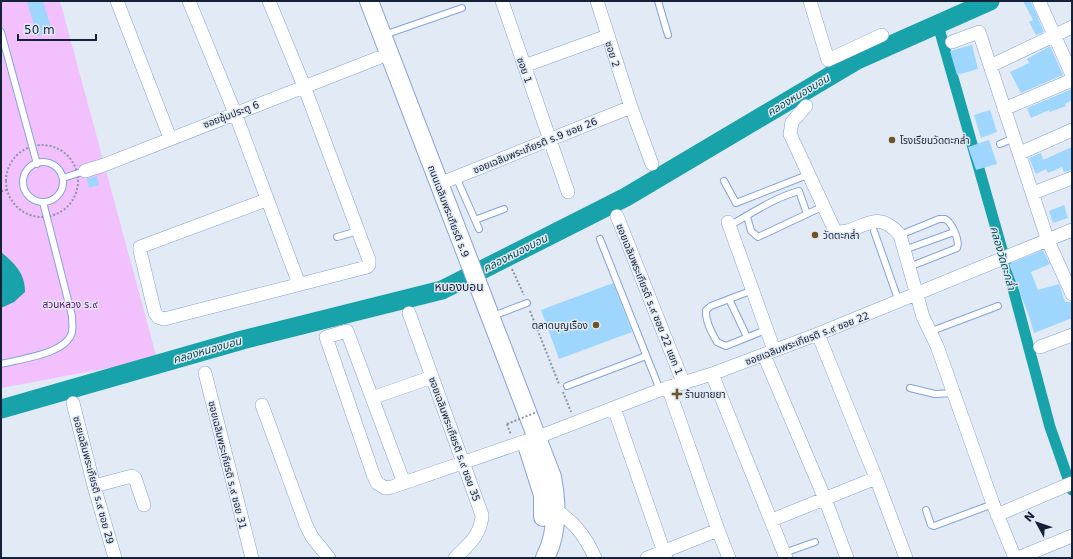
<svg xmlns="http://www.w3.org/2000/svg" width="1073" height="559" font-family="'DejaVu Sans','Noto Sans Thai',sans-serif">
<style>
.green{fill:#f3c0fe}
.water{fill:#18a2a9}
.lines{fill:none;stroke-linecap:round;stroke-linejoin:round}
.canal{stroke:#18a2a9;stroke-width:11}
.river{stroke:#18a2a9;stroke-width:19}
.building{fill:#9ed6fe}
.service-casing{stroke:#83a3d9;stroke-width:8}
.minor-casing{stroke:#83a3d9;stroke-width:14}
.secondary-casing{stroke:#83a3d9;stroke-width:20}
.path{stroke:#8c95a4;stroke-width:2;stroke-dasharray:2 2;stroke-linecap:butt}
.service{stroke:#fff;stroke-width:6}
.minor{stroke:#fff;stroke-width:13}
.secondary{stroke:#fff;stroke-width:18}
.path-bridge{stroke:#8c95a4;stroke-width:2;stroke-dasharray:2 2;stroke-linecap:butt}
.poi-dot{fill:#6d5325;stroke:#e2eaf5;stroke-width:1.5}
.labels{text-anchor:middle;stroke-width:3;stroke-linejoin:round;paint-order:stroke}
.street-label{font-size:10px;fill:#152136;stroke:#e2eaf5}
.poi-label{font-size:10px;fill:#152136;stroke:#e2eaf5;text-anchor:start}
.park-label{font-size:10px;fill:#5f086f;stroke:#e2eaf5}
.water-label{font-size:11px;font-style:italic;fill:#014e52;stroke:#e2eaf5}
.quarter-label{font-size:12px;fill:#152136;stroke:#e2eaf5}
</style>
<rect width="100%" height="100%" fill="#e2eaf5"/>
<path class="green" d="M1,1H60L157,359L1,388Z"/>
<path class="water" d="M1,252C15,264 25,273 25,292L14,302L1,308Z"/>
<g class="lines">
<path class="canal" d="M938,25L1011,281L1050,427L1072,490"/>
<path class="river" d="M1,409L242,340L442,290L626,197L857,60L990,1"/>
</g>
<path class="building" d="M27,1H43L52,31L37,36Z
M1023,1H1031L1044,32L1036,35L1029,22L1033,20Z
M972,45L978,69L957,75L950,51Z
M1050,46L1063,75L1021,93L1010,72L1029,63L1027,59Z
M1072,89V100L1065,104L1066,106L1050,112L1049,110L1031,118L1027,108Z
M990,110L997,132L981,138L974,115Z
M989,140L997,164L976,170L968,147Z
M1072,147V170L1064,172L1062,167L1048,173L1046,169L1036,174L1029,158L1041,153L1043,160Z
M97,176L99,185L89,188L87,179Z
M1064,205L1068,218L1053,223L1049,211Z
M1043,250L1050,264L1031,272L1038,290L1059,284L1065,302H1071L1072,318L1034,333L1029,316L1009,264Z
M613,283L632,332L559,359L541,310Z"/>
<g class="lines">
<g class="service-casing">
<path id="service" d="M658,1L668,35
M1,32L37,164
M384,35L462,8
M1000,144L1014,138
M23 182a20 20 0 1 1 40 0a20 20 0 1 1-40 0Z
M456,177L479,229
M63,178L85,171
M724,181L736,203L810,174
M807,214L824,206
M475,220L504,209
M729,226C750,214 776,197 799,191L807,214L758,237L751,231L747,216
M874,231L899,302
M900,235L939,219H945C952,222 960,241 957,248L909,267
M337,237L358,231
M600,239L660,390
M904,250L954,232
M753,290L711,306L706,310C705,321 712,333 717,342L726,346L768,329
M729,299L747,337
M493,316L527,303
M929,332L998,306
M1,364C20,359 67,354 72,332C73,327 72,321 72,316L43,202
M567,386L646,356
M910,388L935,394L954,393
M926,510L931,525L934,526L993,504
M784,553L815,542"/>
</g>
<g class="minor-casing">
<path id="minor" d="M117,1L170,138
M189,1L235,113L299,284
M502,1L568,192
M597,1L631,107L652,164
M810,1L828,60L882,35
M1039,1L1072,75
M952,42L979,32L1048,241L1072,294
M524,66L607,36
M990,66L1072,27
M806,106L792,122L790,134L835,231C858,237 874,204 900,235L923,317L937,346L993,504L1015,558
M1004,109L1072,80
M1020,153L1072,130
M85,171L104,165L378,58
M439,184L631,107
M1033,193L1072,178
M266,200L140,247V251L155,313L158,317L164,319L367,267L369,265V260L304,86L269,1
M617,216L683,382
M728,222L774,350
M409,313L482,515C481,535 469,544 455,558
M818,334L876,478L906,558
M1040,347L1072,335
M764,355L825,499L847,558
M205,373L252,558
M712,374L786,558
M668,387L718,530L729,558
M372,398L432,377
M73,403L94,486L115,558
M262,405L306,525L312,537L329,558
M614,408L666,558
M538,437L660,390L712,374L818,334L1072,230
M404,483L347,331L326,337L373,474L377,483L385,488L392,487L526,441
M94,486L132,476L135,478L144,505
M556,510C575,523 586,537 595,558
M997,515L1072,483
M772,520L876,478
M647,558L718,530
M1018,558L1072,536"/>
</g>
<g class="secondary-casing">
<path id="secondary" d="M369,1L552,477C557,503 558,533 545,558
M527,445L543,495V517"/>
</g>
<path class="path" d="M6 181a36 36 0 1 1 72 0a36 36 0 1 1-72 0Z
M1,191L7,190
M512,269L524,295
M530,311L559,384
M563,392L571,412
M507,424L511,435"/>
<use href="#service" class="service"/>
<use href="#minor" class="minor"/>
<use href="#secondary" class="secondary"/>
<path class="path-bridge" d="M507,424L537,412"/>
</g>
<g class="poi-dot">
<circle cx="892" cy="140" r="4"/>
<circle cx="815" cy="235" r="4"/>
<circle cx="596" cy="325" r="4"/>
<path d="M675 388h4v4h4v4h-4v4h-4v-4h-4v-4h4z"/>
</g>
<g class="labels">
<g class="street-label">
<text transform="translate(613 54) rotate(72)" y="4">ซอย 2</text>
<text transform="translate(525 70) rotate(71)" y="4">ซอย 1</text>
<text transform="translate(231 114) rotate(-21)" y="4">ซอยซุ้มประตู 6</text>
<text transform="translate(535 145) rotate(-22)" y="4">ซอยเฉลิมพระเกียรติ ร.9 ซอย 26</text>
<text transform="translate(449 211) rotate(69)" y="4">ถนนเฉลิมพระเกียรติ ร.9</text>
<text transform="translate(650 299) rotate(68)" y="4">ซอยเฉลิมพระเกียรติ ร.๙ ซอย 22 แยก 1</text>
<text transform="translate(807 338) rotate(-21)" y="4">ซอยเฉลิมพระเกียรติ ร.๙ ซอย 22</text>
<text transform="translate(455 439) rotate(70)" y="4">ซอยเฉลิมพระเกียรติ ร.๙ ซอย 35</text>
<text transform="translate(228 465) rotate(76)" y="4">ซอยเฉลิมพระเกียรติ ร.๙ ซอย 31</text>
<text transform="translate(94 480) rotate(75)" y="4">ซอยเฉลิมพระเกียรติ ร.๙ ซอย 29</text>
</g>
<g class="poi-label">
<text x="900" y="144">โรงเรียนวัดตะกล่ำ</text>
<text x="823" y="239">วัดตะกล่ำ</text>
<text x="588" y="329" text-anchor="end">ตลาดบุญเรือง</text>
<text x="685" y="398">ร้านขายยา</text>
</g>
<g class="park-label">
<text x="70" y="308">สวนหลวง ร.๙</text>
</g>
<g class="water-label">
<text transform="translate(798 95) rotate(-31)" y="4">คลองหนองบอน</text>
<text transform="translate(515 253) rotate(-27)" y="4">คลองหนองบอน</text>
<text transform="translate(1003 258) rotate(74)" y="4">คลองวัดตะกล่ำ</text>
<text transform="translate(207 350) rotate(-16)" y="4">คลองหนองบอน</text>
</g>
<g class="quarter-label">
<text x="459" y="291">หนองบอน</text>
</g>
</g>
<rect width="1073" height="559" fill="none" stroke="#152136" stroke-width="4"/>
<g transform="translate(1037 523) rotate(310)" stroke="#e2eaf5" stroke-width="3" paint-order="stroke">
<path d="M0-3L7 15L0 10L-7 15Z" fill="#152136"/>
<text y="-6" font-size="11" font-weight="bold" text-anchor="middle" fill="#152136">N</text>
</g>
<path d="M18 34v6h78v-6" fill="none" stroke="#152136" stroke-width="2"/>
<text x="24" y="34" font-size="12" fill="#152136" stroke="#e2eaf5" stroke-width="3" paint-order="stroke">50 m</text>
</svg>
